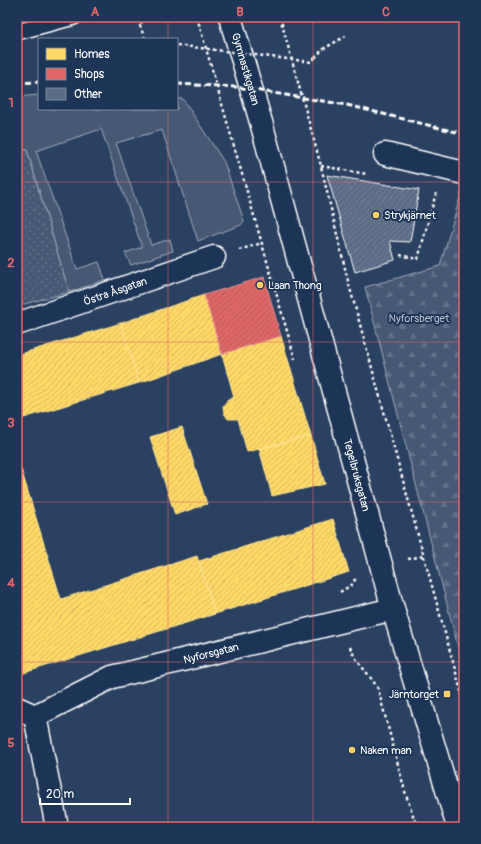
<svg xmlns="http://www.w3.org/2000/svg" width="481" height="844" font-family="Pangolin,sans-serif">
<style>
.grass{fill:#465975;stroke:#a2acba}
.forest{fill:url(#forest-firs);stroke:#a2acba}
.park{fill:url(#park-dots);stroke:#a2acba}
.homes{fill:url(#homes-hatch);stroke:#ffe494}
.shops{fill:url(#shops-hatch);stroke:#e99494}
.building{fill:url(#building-hatch);stroke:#fff}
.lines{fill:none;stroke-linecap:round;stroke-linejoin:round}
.lane-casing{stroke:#fff;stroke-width:18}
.street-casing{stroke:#fff;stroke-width:25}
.secondary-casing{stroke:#fff;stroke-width:25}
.path{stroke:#fff;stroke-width:2.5;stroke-dasharray:3 3;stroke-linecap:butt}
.lane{stroke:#1d3557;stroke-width:15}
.street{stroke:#1d3557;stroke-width:22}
.secondary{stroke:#1d3557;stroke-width:22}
.rail{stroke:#fff;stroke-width:3;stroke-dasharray:6 3;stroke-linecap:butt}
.path-bridge{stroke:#fff;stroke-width:2.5;stroke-dasharray:3 3;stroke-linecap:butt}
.grid{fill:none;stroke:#e26868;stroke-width:1;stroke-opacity:0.55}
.poi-dot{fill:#ffd166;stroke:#1d3557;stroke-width:1.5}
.labels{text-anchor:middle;stroke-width:4;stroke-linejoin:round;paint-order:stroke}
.street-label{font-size:11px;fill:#fff;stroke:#1d3557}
.poi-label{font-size:11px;fill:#fff;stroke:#1d3557;text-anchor:start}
.park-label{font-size:11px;fill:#b5bdc8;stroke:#1d3557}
.neatline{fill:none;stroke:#e26868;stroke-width:1.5}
.grid-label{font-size:13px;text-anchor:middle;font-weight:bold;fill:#e26868}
</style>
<defs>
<pattern id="forest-firs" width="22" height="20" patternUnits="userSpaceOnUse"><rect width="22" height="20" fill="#465975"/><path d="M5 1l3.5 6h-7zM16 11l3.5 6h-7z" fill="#62728a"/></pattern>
<pattern id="park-dots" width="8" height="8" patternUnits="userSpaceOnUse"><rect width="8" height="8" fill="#465975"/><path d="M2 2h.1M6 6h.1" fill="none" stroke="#62728a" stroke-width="1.8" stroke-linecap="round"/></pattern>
<pattern id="homes-hatch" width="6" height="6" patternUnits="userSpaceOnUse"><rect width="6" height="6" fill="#ffd966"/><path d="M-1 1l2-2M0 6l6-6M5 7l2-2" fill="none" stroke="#d2b660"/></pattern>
<pattern id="shops-hatch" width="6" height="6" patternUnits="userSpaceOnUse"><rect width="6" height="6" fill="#e06666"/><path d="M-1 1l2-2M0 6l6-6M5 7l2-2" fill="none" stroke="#ac5d5d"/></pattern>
<pattern id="building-hatch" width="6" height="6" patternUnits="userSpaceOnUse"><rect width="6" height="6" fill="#5b6c86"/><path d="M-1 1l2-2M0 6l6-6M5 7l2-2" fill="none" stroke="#748298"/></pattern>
</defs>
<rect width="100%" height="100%" fill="#2a4161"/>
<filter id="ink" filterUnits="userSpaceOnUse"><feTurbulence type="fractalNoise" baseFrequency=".025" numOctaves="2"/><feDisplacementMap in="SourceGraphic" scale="8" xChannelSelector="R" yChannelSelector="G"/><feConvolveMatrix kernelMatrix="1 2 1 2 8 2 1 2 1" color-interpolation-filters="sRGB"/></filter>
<g filter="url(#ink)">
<path class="grass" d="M39,95V109H177V99H183L224,162L244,221L241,225L198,241L162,130L116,143L151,245L170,239L173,251L131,265L125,253L142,247L101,129L36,151L77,269L99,262L105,280L69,292L27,150L17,148V97Z"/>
<path class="forest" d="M462,190H464V670L365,287L440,266Z"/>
<path class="park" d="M17,148L27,150L69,292L17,306Z"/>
<path class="homes" d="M204,295L222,354L139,383L121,323Z
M121,323L139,383L17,420V355Z
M281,336L311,436L247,452L238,419H228L224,413L223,406L228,400L234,397L222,354Z
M182,427L207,504L175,515L150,437Z
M311,436L325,484L272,496L259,448Z
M17,456L61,599L197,556L215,614L17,675Z
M333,519L349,572L215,614L199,561Z"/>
<path class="shops" d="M264,277L281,336L222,354L204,295Z"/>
<path class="building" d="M327,175L419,190L410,242L390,241L395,260L355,272Z"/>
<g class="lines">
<g class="lane-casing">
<path id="lane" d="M17,32L74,17"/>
</g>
<g class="street-casing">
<path id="street" d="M385,154L464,173
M17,324L214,257
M17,708L35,716
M35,716L112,677L393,609
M35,716L57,827"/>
</g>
<g class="secondary-casing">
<path id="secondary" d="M230,17L261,122L393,609L458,827"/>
</g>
<path class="path" d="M197,17L295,359
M280,17L321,166L348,281L464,702
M145,39L139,23L159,17
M315,58L323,49L346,36
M321,166L367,174
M239,250L262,243
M400,255L418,259L436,193
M408,559L423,556
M340,592L353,584L356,577
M350,647C356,663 370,674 378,689L406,795L417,827"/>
<use href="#lane" class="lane"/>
<use href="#street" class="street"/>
<use href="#secondary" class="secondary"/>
<path class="rail" d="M17,83L39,82
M177,84L236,87L347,105L464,134"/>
<path class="path-bridge" d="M177,45L311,62L315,58"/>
</g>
</g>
<path class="grid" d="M168,17V39M313,17V827M168,109V827M17,182H464M17,342H464M17,502H464M17,662H464"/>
<g class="poi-dot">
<circle cx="376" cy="215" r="4"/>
<circle cx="260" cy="285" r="4"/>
<rect x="443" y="690" width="8" height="8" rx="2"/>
<circle cx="352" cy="750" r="4"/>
</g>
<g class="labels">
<g class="street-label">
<text transform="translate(246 69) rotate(74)" y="4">Gymnastikgatan</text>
<text transform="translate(115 291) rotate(-19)" y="4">Östra Åsgatan</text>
<text transform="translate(357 475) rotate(75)" y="4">Tegelbruksgatan</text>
<text transform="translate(211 653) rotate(-14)" y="4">Nyforsgatan</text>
</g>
<g class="poi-label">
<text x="384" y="219">Strykjärnet</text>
<text x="268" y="289">Laan Thong</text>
<text x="439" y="698" text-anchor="end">Järntorget</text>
<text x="360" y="754">Naken man</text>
</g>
<g class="park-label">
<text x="419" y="322">Nyforsberget</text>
</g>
</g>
<rect width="481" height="844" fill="none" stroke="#1d3557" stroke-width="44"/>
<rect x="38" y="38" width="140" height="72" fill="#1d3557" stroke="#77869a"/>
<rect x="46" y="48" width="20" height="12" fill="#ffd966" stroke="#77869a"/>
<text x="74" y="58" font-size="12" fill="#ffffff">Homes</text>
<rect x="46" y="68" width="20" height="12" fill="#e06666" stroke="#77869a"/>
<text x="74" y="78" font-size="12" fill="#ffffff">Shops</text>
<rect x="46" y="88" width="20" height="12" fill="#5b6c86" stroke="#77869a"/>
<text x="74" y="98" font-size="12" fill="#ffffff">Other</text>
<path d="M40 798v6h90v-6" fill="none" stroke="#ffffff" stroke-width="2"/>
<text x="46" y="798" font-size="12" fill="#ffffff" stroke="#1d3557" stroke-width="3" paint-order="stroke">20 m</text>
<rect x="22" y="22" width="437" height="800" class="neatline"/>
<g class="grid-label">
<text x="95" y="16">A</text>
<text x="240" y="16">B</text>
<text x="386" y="16">C</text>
<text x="11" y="107">1</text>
<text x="11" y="267">2</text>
<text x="11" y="427">3</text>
<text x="11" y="587">4</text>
<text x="11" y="747">5</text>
</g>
</svg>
